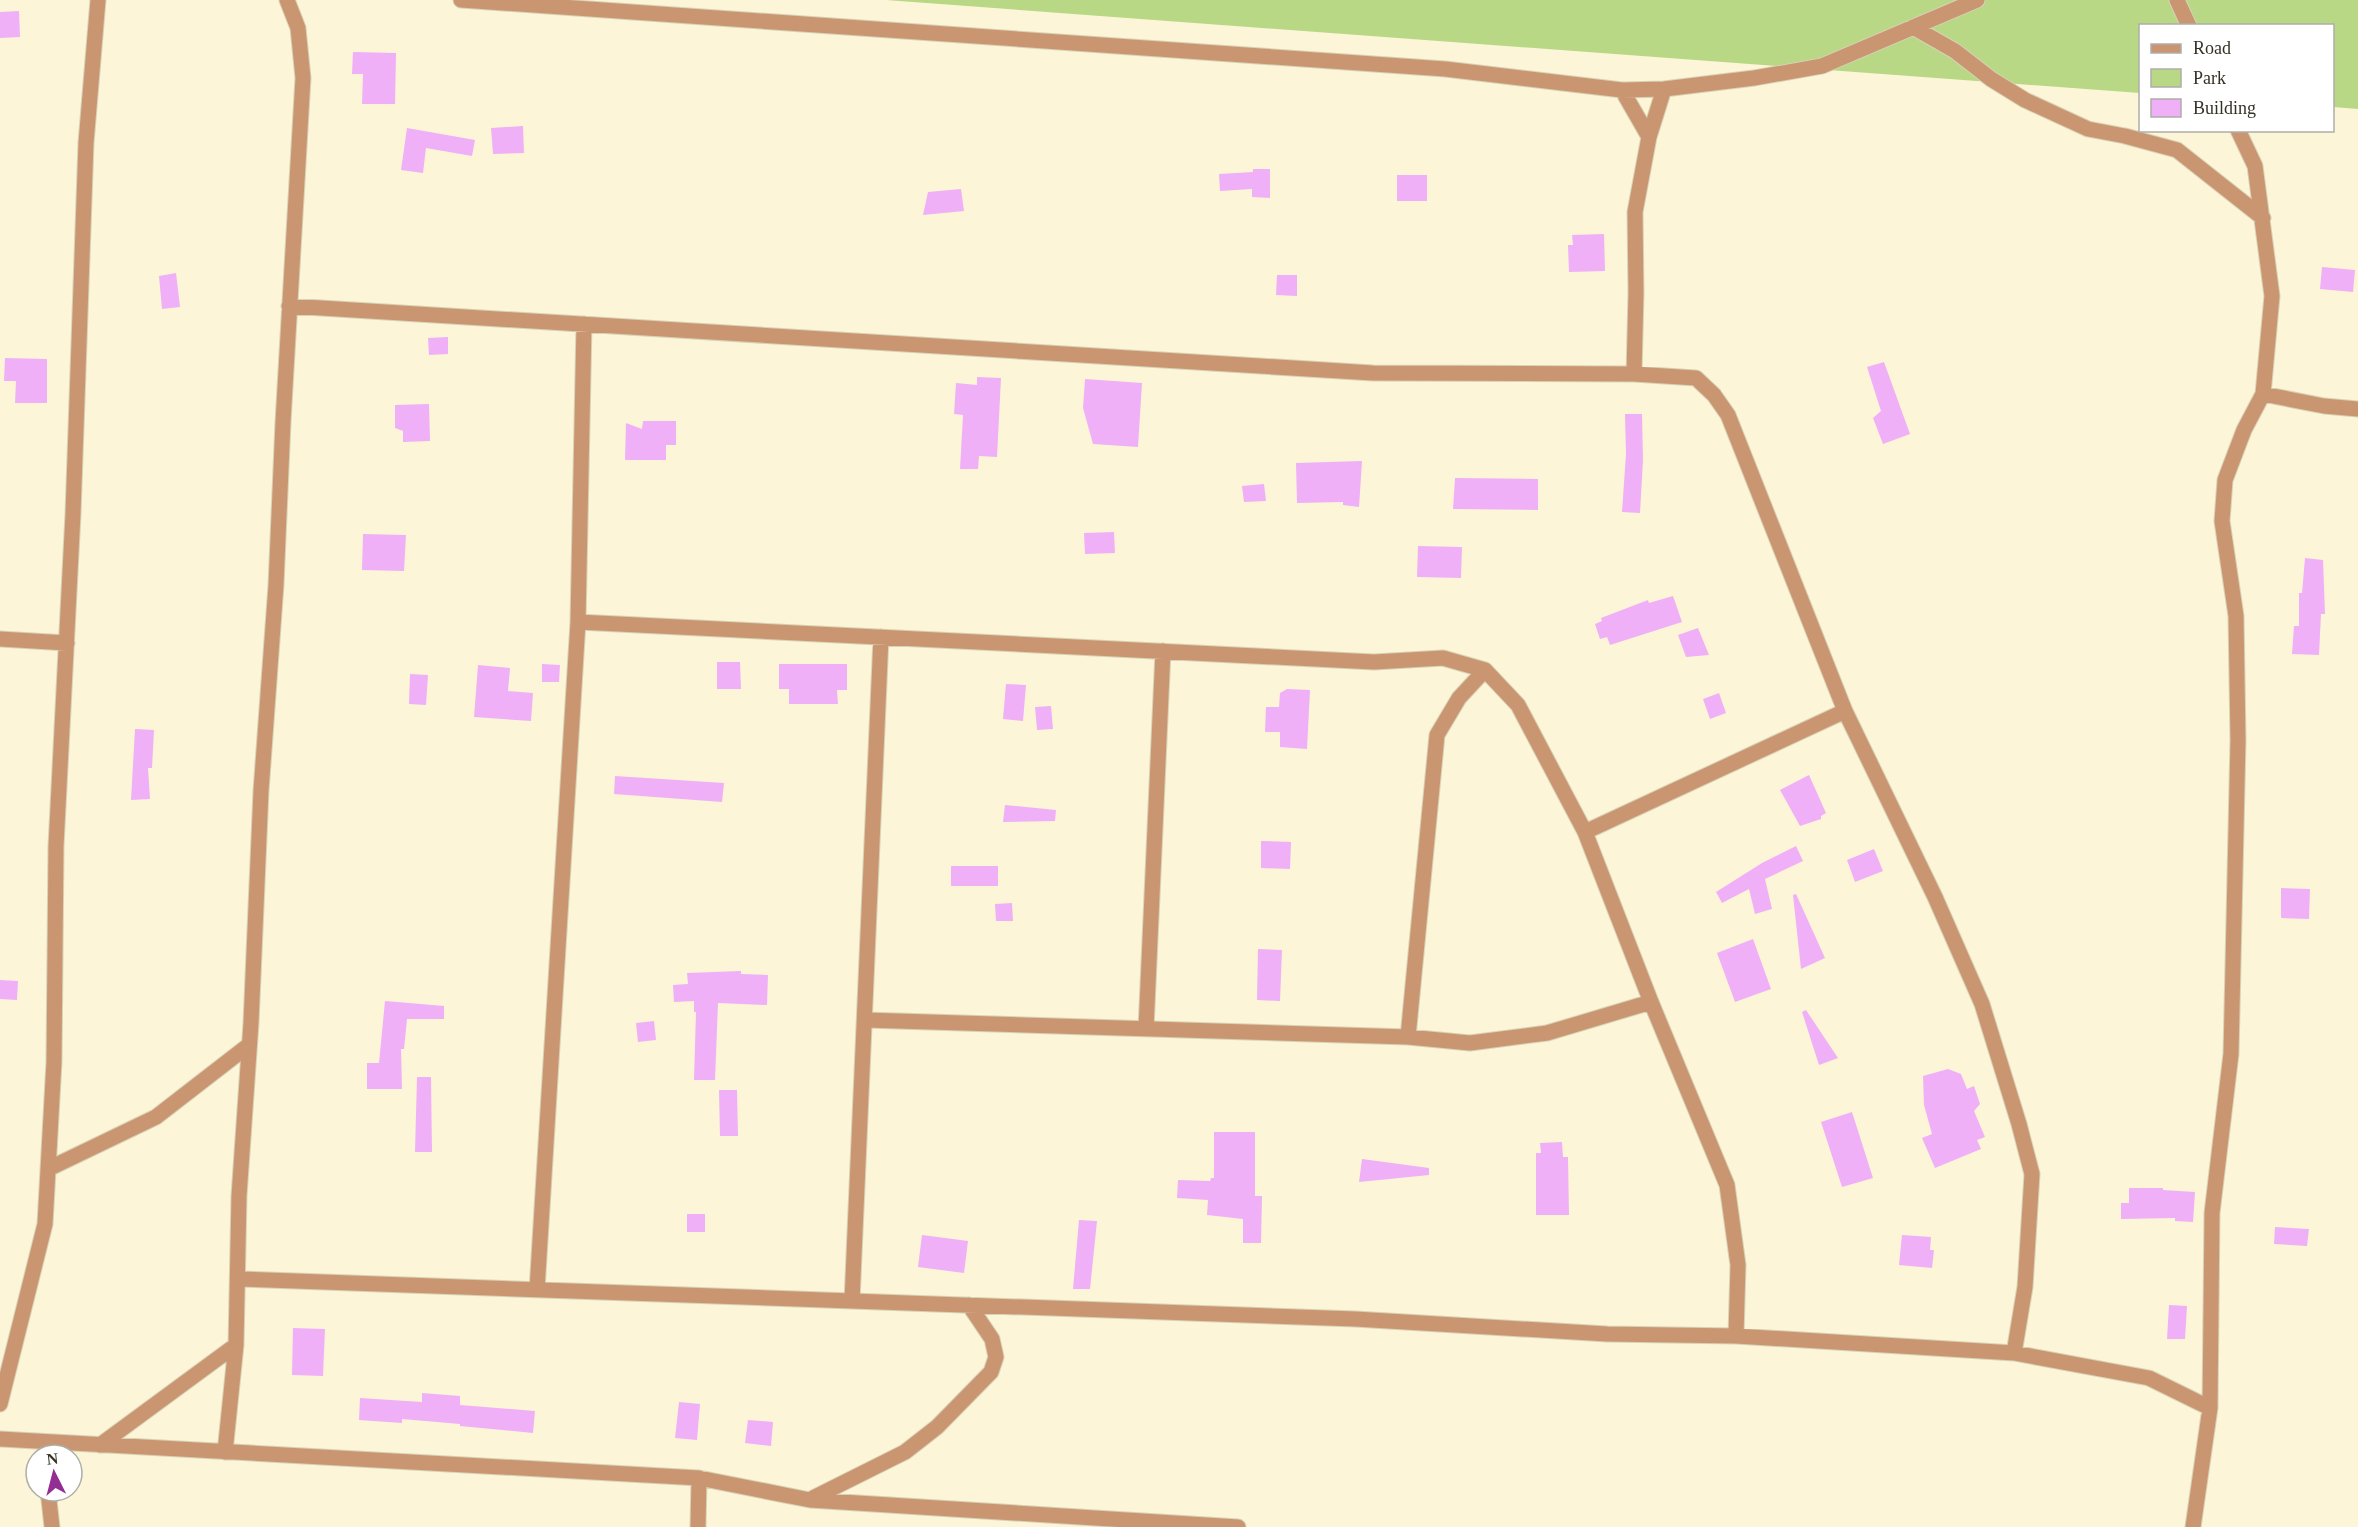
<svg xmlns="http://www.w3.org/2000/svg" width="2358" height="1527" font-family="Georgia,serif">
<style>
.green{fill:#b8d885}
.building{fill:#efb0f8}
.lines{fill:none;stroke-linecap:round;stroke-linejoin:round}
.minor-casing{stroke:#d8d2b7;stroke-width:17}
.minor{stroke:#ca9671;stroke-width:15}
</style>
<rect width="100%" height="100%" fill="#fcf5d7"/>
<path class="green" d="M886,0H2358V109L2333,107L2332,26H2140V93Z"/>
<path class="building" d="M19,11L20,37L0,38V12Z
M353,52L396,53L395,104H362L363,74H352Z
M523,126L524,153L493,154L491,128Z
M407,128L475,140L472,156L426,148L423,173L401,170Z
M1253,169H1270V198L1252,197V189L1220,191L1219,174L1253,172Z
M1397,175H1427V201H1397Z
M961,189L964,211L923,215L928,192Z
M1604,234L1605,271L1569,272L1568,245H1573L1572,235Z
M2322,267L2355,270L2353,292L2320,289Z
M176,273L180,307L162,309L159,276Z
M1277,275H1297V296L1276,295Z
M448,337V354L429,355L428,338Z
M5,358L47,359V403H15L16,381H4Z
M1884,362L1910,434L1883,444L1873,418L1881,411L1867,367Z
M977,377L1001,378L997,457L979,456L978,469H960L963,415L954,414L956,383L977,385Z
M1085,379L1142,383L1138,447L1093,444L1083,408Z
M429,404L430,441L403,442V431L395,428V405Z
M1625,414H1642L1643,460L1640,513L1622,512L1626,454Z
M643,421H676V445H666V460H625L626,423L642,429Z
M1362,461L1359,507L1343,505V502L1297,503L1296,463Z
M1455,478L1538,479V510L1453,509Z
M1264,484L1266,501L1244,502L1242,486Z
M1114,532L1115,553L1085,554L1084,533Z
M363,534L406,535L404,571L362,570Z
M1418,546L1462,547L1461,578L1417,577Z
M2305,558L2323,560L2325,614H2321L2319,655L2292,654L2294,626H2299V593H2302Z
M1673,596L1682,622L1610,645L1607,637L1600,639L1595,624L1602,621L1601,618L1648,600L1649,603Z
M1698,628L1709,655L1686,657L1678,635Z
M717,662H740L741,689H717Z
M542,664L560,665L559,682H542Z
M779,664H847V690H837L838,704H789V689H779Z
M478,665L510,668L508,691L533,693L531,721L474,717Z
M410,674L428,675L426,705L409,704Z
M1006,684L1026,685L1023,721L1003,719Z
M1287,689L1310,690L1307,749L1280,747V732H1265L1266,707H1279L1280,693Z
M1719,693L1726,713L1710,719L1703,699Z
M1051,706L1053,729L1037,730L1035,707Z
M135,729L154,730L152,768H148L150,799L131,800Z
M1809,775L1826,813L1821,816V819L1800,826L1780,790Z
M615,776L724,783L722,802L614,794Z
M1005,805L1056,810L1055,821L1003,822Z
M1261,841L1291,842L1290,869L1261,868Z
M1796,846L1803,861L1765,879L1772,909L1755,914L1749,889L1722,903L1716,892L1762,863Z
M1874,849L1883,871L1855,882L1847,860Z
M951,866H998V886H951Z
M2281,888L2310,889L2309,919L2281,918Z
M1796,894L1825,958L1801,969L1793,895Z
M1012,903L1013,921H996L995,904Z
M1753,939L1771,989L1735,1002L1717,953Z
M1258,949L1282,950L1280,1001L1257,1000Z
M741,971V974L768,975L767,1005L718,1003L715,1080H694L696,1012H694V1001L674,1002L673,985L688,984L687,973Z
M0,980L18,981L17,1000L0,999Z
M385,1001L444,1006V1019H407L404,1049H401L402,1089H367V1063H379Z
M1806,1010L1838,1058L1819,1065L1802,1012Z
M654,1021L656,1040L638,1042L636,1023Z
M1948,1069L1961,1074L1967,1089L1974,1086L1980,1104L1974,1111L1985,1137L1977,1140L1981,1149L1935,1168L1922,1138L1932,1134L1924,1105L1923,1076Z
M417,1077H431L432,1152H415Z
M719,1090H737L738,1136H720Z
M1852,1112L1873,1178L1842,1187L1821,1122Z
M1214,1132H1255V1196H1262L1261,1243H1243V1219L1207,1215L1208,1200L1177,1198L1178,1180L1210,1181L1211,1178H1214Z
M1562,1142L1563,1157H1568L1569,1215H1536V1153H1541L1540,1143Z
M1362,1159L1429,1168V1175L1359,1182Z
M2129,1188H2163V1190L2195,1192L2193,1222L2175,1221V1218L2121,1219V1203H2129Z
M687,1214H705V1232H687Z
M1079,1220L1097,1221L1090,1289H1073Z
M2275,1227L2309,1229L2307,1246L2274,1244Z
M922,1235L968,1241L964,1273L918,1267Z
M1902,1235L1931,1237L1930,1250H1934L1932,1268L1899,1265Z
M2169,1305L2187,1306L2185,1339H2167Z
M293,1328L325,1329L323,1376L292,1375Z
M422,1393L460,1396V1405L535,1411L533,1433L460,1426V1424L402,1419V1423L359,1420L360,1398L422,1402Z
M679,1402L700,1404L697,1440L675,1438Z
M748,1420L773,1422L771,1446L745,1443Z"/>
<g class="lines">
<g class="minor-casing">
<path id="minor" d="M461,0L1445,69L1622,90L1664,89L1754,78L1822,66L1977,0
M2177,0L2189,26
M1913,27L1955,51L1991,79L2025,100L2088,129L2125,136L2177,150L2263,218
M1622,90L1649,137
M289,306L1373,373L1634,374L1696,378L1714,395L1728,415L1845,711L1935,897L1982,1004L2019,1124L2032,1174L2025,1287L2014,1353
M1634,374L1636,293L1635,212L1649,137L1664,89
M2263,394L2324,406L2358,409
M578,622L1374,662L1443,658L1485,670L1518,705L1585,832L1651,1002L1727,1185L1738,1265L1736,1336
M0,639L67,643
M1585,832L1845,711
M865,1020L1408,1037L1470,1043L1547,1033L1651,1002
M1146,1029L1163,651
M1408,1037L1437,735L1459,698L1485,670
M48,1169L156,1117L249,1045
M239,1279L1355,1319L1607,1334L1736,1336L2014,1353L2149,1378L2210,1408
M537,1290L578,622L584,324
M852,1301L881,637
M0,1404L45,1224L54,1062L56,846L73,514L86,143L98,0
M0,1439L699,1478L810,1500L1238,1527
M100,1445L236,1345
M225,1452L236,1345L239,1196L251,1023L261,791L276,585L283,422L303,78L298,28L287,0
M48,1491L52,1527
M813,1498L905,1452L937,1427L991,1372L996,1357L992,1339L969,1305
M698,1527L699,1478
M2193,1527L2210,1408L2212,1213L2231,1054L2238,740L2236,616L2222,521L2225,480L2244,430L2263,394L2272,296L2255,166L2238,130"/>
</g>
<use href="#minor" class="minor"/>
</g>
<rect x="2139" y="24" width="195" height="108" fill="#ffffff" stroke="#aeada8" stroke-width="1.5"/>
<rect x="2151" y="44" width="30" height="9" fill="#ca9671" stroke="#aeada8" stroke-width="1.5"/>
<text x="2193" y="54" font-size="18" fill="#343125">Road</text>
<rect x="2151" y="69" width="30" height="18" fill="#b8d885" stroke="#aeada8" stroke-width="1.5"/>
<text x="2193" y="84" font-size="18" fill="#343125">Park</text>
<rect x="2151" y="99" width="30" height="18" fill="#efb0f8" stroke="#aeada8" stroke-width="1.5"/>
<text x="2193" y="114" font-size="18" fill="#343125">Building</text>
<g transform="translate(54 1473) rotate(354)"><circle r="28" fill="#ffffff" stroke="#aeada8" stroke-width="1.5"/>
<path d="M0-4.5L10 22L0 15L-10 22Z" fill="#932e93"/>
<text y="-9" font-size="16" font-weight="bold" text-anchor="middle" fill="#343125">N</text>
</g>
</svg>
